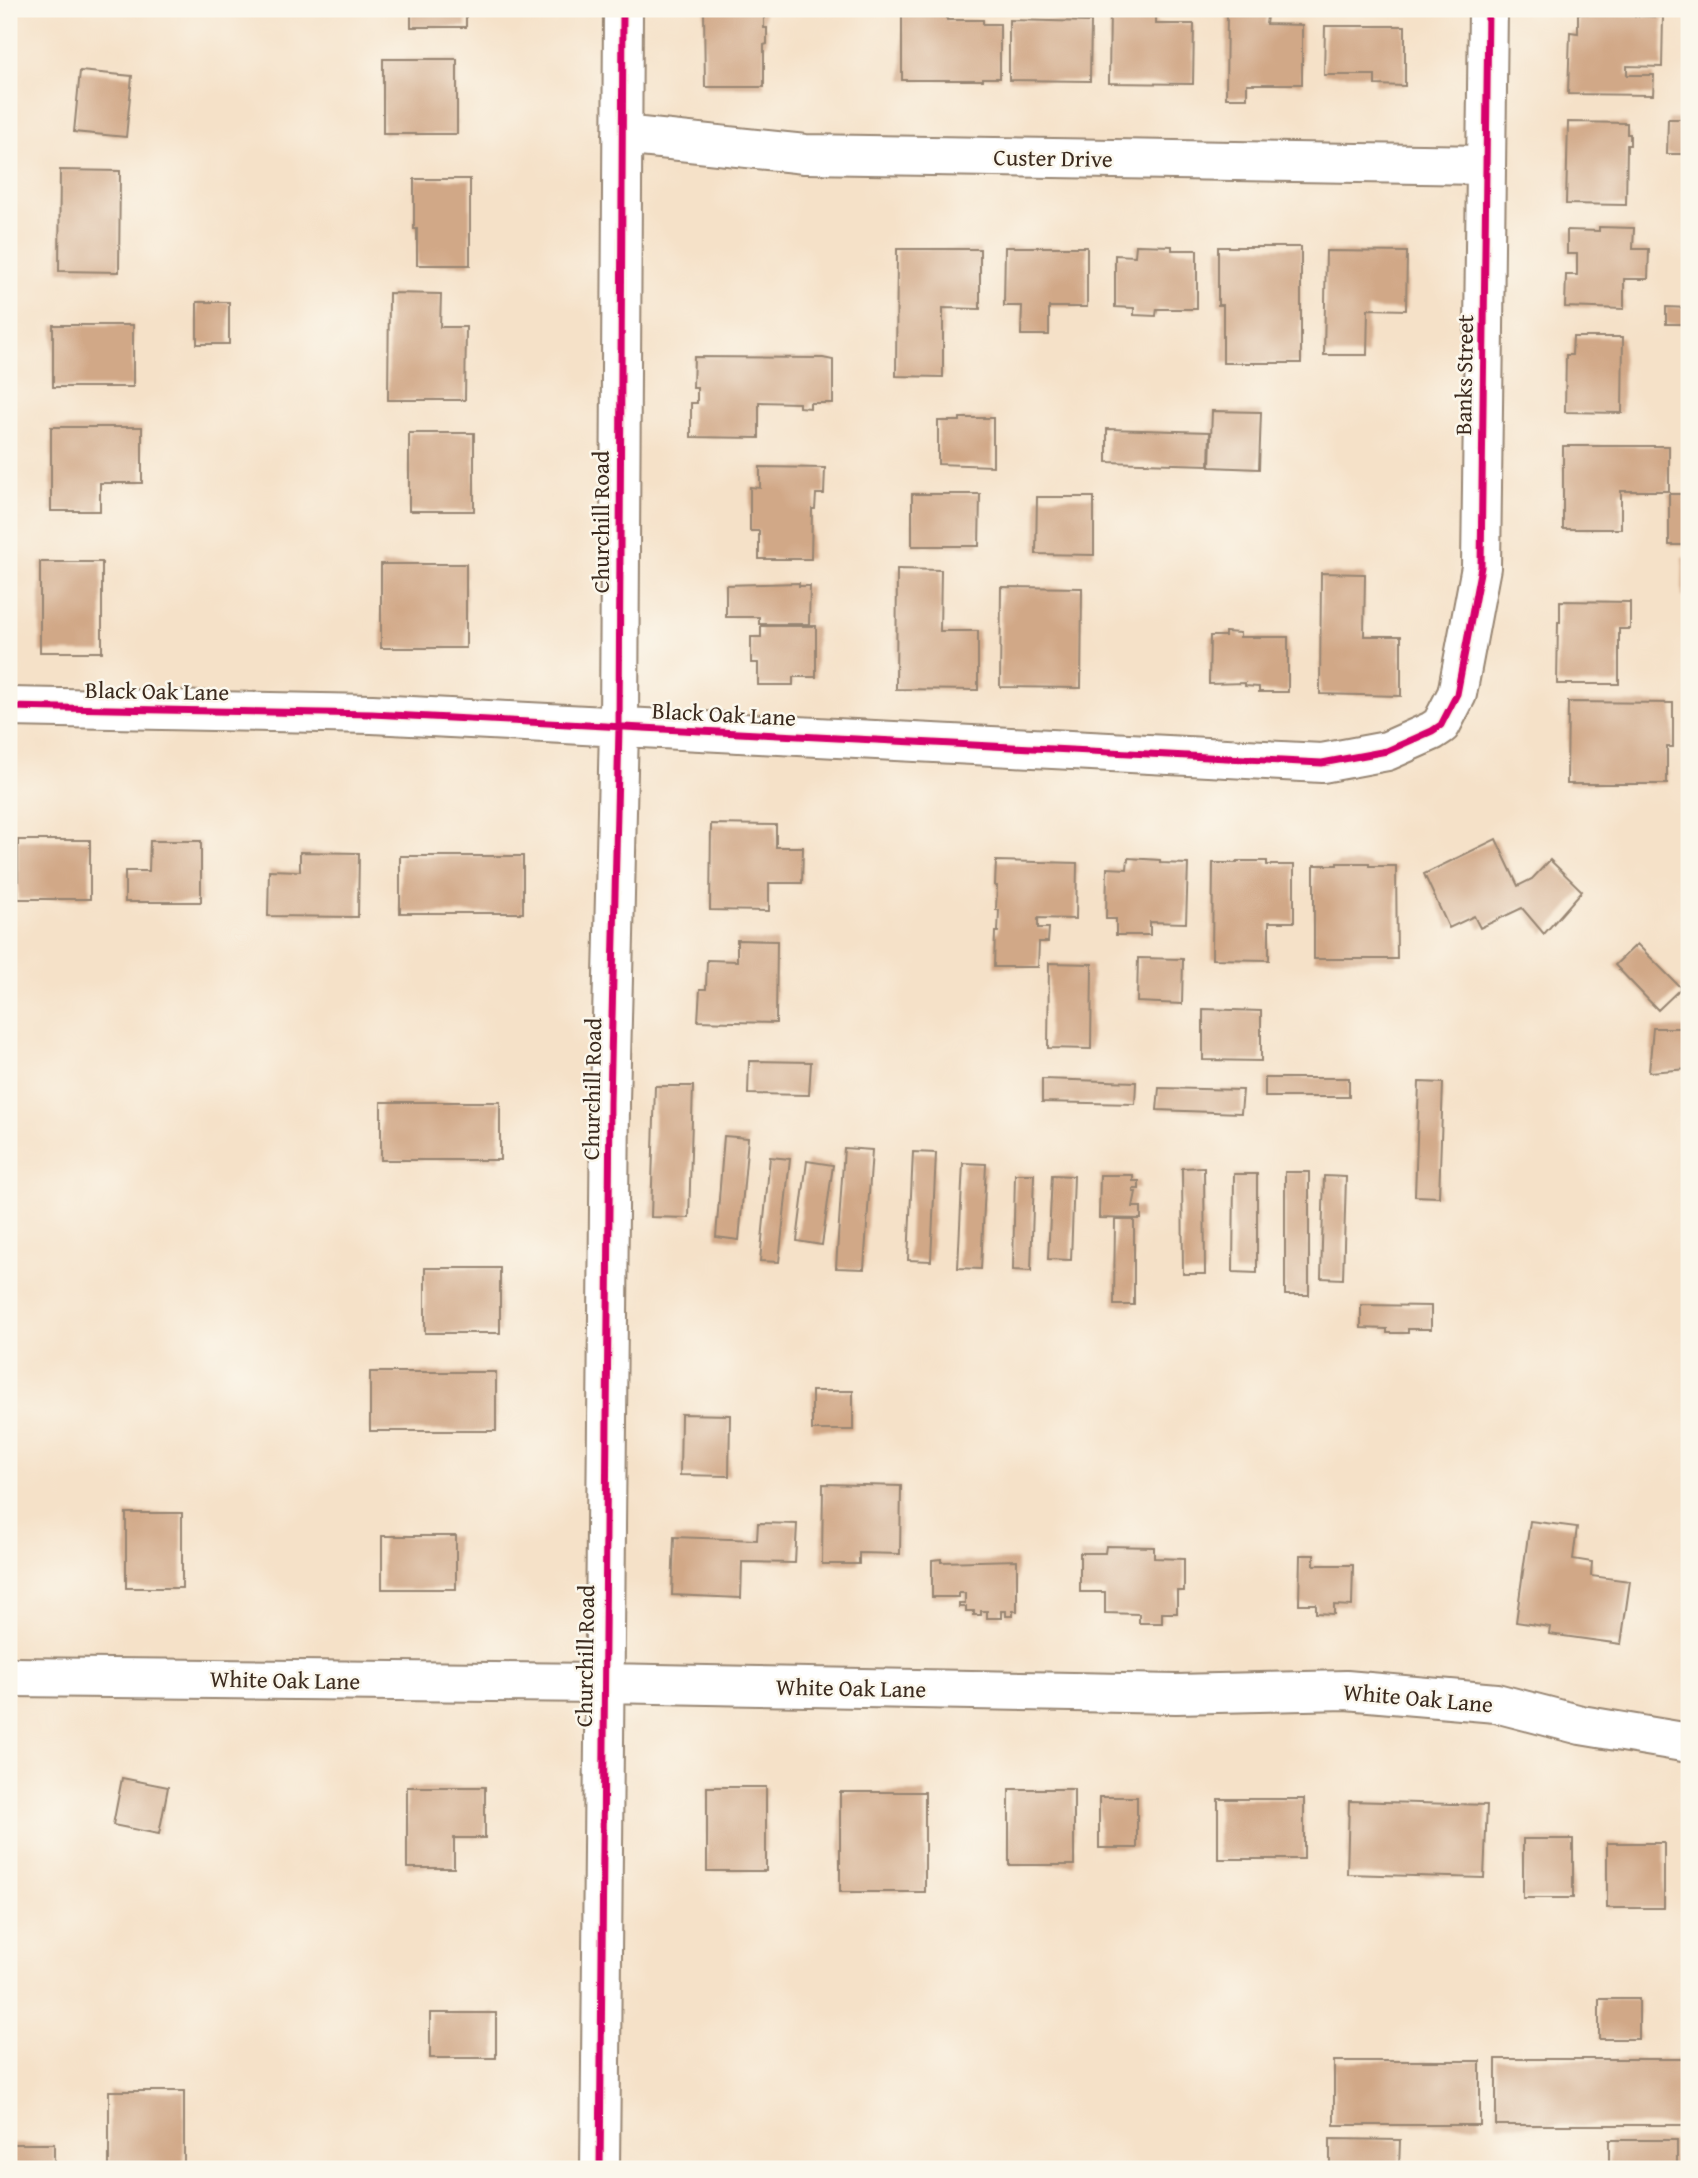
<svg xmlns="http://www.w3.org/2000/svg" width="1698" height="2178" font-family="'Gentium Book Plus',serif">
<style>
.building{fill:#d1a887}
.lines{fill:none;stroke-linecap:round;stroke-linejoin:round}
.minor-casing{stroke:#988673;stroke-width:42}
.minor{stroke:#fff;stroke-width:38}
.cycleway-casing{stroke:#fbf7ec;stroke-width:11}
.cycleway{stroke:#d6006c;stroke-width:7}
.labels{text-anchor:middle;stroke-width:5;stroke-linejoin:round;paint-order:stroke}
.street-label{font-size:23px;fill:#3b2a1e;stroke:#fbf7ec}
</style>
<rect width="100%" height="100%" fill="#fbf7ec"/>
<filter id="ink" filterUnits="userSpaceOnUse"><feTurbulence type="fractalNoise" baseFrequency=".0143" numOctaves="2"/><feDisplacementMap in="SourceGraphic" scale="14" xChannelSelector="R" yChannelSelector="G"/><feConvolveMatrix kernelMatrix="1 2 1 2 8 2 1 2 1" color-interpolation-filters="sRGB"/></filter>
<filter id="wash" filterUnits="userSpaceOnUse"><feTurbulence type="fractalNoise" baseFrequency=".00686" numOctaves="4" result="noise"/><feDisplacementMap in="SourceGraphic" scale="28" xChannelSelector="R" yChannelSelector="G"/><feGaussianBlur stdDeviation="1.57" result="paint"/><feColorMatrix in="noise" values="0 0 0 0 0 0 0 0 0 0 0 0 0 0 0 0 0 1.4 0 .05"/><feComposite in="paint" operator="in"/></filter>
<g filter="url(#wash)">
<rect width="100%" height="100%" fill="#f5e1c8"/>
<g id="blocks">
<path class="building" d="M411,9H466V27H411Z
M704,9H764V28H767V44L764,45V87H705Z
M902,9H947V20H983V24H1000V78H983V80H902Z
M1110,9H1156V24H1194L1193,84L1109,83Z
M1227,9H1268L1266,24L1302,25V84H1247V98H1226Z
M1578,13L1663,17L1662,67L1627,66V75H1654L1653,95L1568,94L1570,32L1578,33Z
M1009,20L1091,22L1090,81L1009,80Z
M1325,26H1405V86L1375,85V75H1324Z
M383,59H457V134H383Z
M80,71L132,76L126,137L74,132Z
M1668,119H1689V154H1667Z
M1568,122L1627,123V134H1630V145H1627L1626,205L1566,204Z
M60,170L120,171L119,272L59,271Z
M414,179H470V265H417V229H414Z
M1599,227L1634,228L1633,249H1649L1648,279H1624V309L1565,307L1566,275H1577V254H1567V230L1599,231Z
M1136,245L1172,246V250H1197V309H1157L1156,316L1134,315V308L1115,307V255L1135,256Z
M1005,247H1087V307H1049V335H1021L1022,306H1004Z
M1218,247H1301V363H1223V305H1218Z
M897,249H980V309L943,308V377L896,376Z
M1326,251L1407,252L1406,310L1368,309L1367,355H1324Z
M389,293L441,294L440,327H466L465,400H388Z
M197,302H229V344H197Z
M1666,307L1689,308V324H1666Z
M53,325H133V387H53Z
M1573,337H1623L1622,413L1565,412L1566,355H1572Z
M694,357L823,358L833,360V403H810V408L799,407V403L759,402V438L691,437V403H697V388H693Z
M1212,411L1261,412L1259,469L1210,467Z
M960,418H993V466L938,464V421H960Z
M51,427H142V483H100V511H51Z
M1107,429L1210,432L1209,465L1107,462Z
M409,433H474V511H409Z
M1563,446H1669V491H1621V529H1563Z
M760,467L825,468L824,494H816L815,509H812L811,559H759V531H750V487L760,488Z
M912,494H980L979,546H912Z
M1669,494H1689V545H1669Z
M1037,497H1094V555L1036,554Z
M1683,557H1689V597H1682Z
M40,562H102V652H40Z
M381,564H466V648H381Z
M897,569L941,570L940,631H978V690L896,689Z
M1321,573L1365,574L1364,636H1401V696L1320,694Z
M799,583V586H810L809,624H759V617H726V585Z
M1001,587L1082,588L1081,688L1000,687Z
M1560,601L1630,602V629H1619V684H1557L1558,622H1560Z
M761,626H816V677H793V685H758V663H751V637H761Z
M1225,632L1240,633V637H1288V692H1259V687L1245,686V683L1209,684L1210,636H1225Z
M1568,702L1673,703V747H1667V784H1567Z
M711,824L776,825V847H803L802,883H769V911L710,910Z
M1496,839L1518,886L1532,879L1550,860L1582,891L1544,934L1522,908L1480,928L1474,916L1449,928L1424,874Z
M18,840H90V899H18Z
M150,841H201V902H125V871H149Z
M300,852L359,853L358,917L268,916L269,870L300,871Z
M400,856H523V913H400Z
M1128,858L1160,860V863L1188,864L1186,923L1150,922V935H1116V919H1106L1107,868L1127,869Z
M996,861L1077,863L1076,919L1038,918V928H1049L1048,942H1039L1038,967H994L995,932H998L999,910H996L997,886H995Z
M1237,861H1267V865H1294V922H1269V960L1212,959L1213,863H1237Z
M1337,863H1369V866H1396L1397,959H1314V865H1337Z
M737,940L777,941L776,1023L698,1021L700,989H706L707,960L737,961Z
M1637,944L1681,988L1658,1010L1615,965Z
M1138,958L1183,959L1182,1004L1137,1002Z
M1049,963L1092,964L1091,1049L1048,1048Z
M1203,1009L1261,1011V1061L1203,1060Z
M1653,1028H1689V1069L1649,1072Z
M749,1061L811,1062L809,1095L748,1094Z
M1265,1078H1349V1097H1265Z
M1042,1079L1136,1082L1135,1104L1042,1102Z
M1419,1082L1443,1083L1439,1197L1415,1196Z
M655,1086H693L689,1218L651,1217Z
M1159,1088L1243,1090L1241,1113L1157,1110Z
M381,1102H500V1160H381Z
M724,1136L748,1138L739,1240L716,1237Z
M844,1148L872,1150L864,1269L836,1268Z
M913,1152L936,1153L931,1261L908,1260Z
M770,1157L790,1159L779,1262L760,1261Z
M807,1161L833,1165L822,1245L797,1241Z
M963,1163L986,1164L981,1269L958,1268Z
M1204,1167L1205,1274H1183L1182,1168Z
M1285,1172H1309V1295H1285Z
M1015,1174H1034L1031,1271L1013,1270Z
M1234,1174H1257V1273L1233,1272Z
M1052,1175L1074,1176L1071,1260L1048,1259Z
M1100,1175H1133V1181H1139V1189H1133V1192H1136L1133,1207H1141V1219L1099,1218Z
M1324,1176L1346,1177L1343,1279L1321,1278Z
M1115,1220H1134V1305H1114Z
M425,1268H500V1333H425Z
M1361,1305L1431,1306V1329H1408V1333H1387V1329L1361,1328Z
M370,1372H496V1431H370Z
M812,1391H853V1430H812Z
M681,1414L730,1415L729,1476L680,1475Z
M823,1484L901,1486L900,1554L859,1553V1564H822Z
M126,1513H182V1588H126Z
M1530,1521L1577,1527L1573,1559L1592,1562L1591,1576L1630,1581L1621,1644L1549,1634L1550,1627L1516,1622Z
M758,1523L797,1524L795,1563L742,1562L741,1598L672,1595L674,1537L757,1540Z
M382,1536H456V1589H382Z
M1106,1546L1154,1547V1558L1184,1559V1591H1177V1613H1162V1623H1139V1614L1105,1613V1592H1080V1553H1105Z
M1300,1555H1314V1565H1353L1352,1606L1334,1605V1614L1316,1613V1604H1299Z
M941,1559V1562L1017,1560V1611H1013V1616H1006V1611H1001V1618H987V1611H981V1615H974V1611H966V1607H959V1604H965V1593H959V1597H932V1560Z
M122,1778L168,1787L159,1834L113,1825Z
M407,1787H485V1838H454V1868H407Z
M707,1787H766V1871H707Z
M1009,1789H1074V1865H1009Z
M840,1792H925V1892H840Z
M1099,1797H1137V1848H1099Z
M1218,1799H1304V1859H1218Z
M1349,1801L1487,1805L1484,1878L1347,1874Z
M1523,1839H1573V1898H1523Z
M1607,1843H1664V1908H1607Z
M1599,1999H1639V2039H1599Z
M430,2013H496V2058H430Z
M1496,2059H1689V2125H1496Z
M1334,2061H1480V2125H1334Z
M109,2091H184V2169H109Z
M1330,2139L1400,2140L1399,2169H1330Z
M1609,2140H1677V2169H1609Z
M9,2144H54V2169H9Z"/>
</g>
</g>
<g filter="url(#ink)">
<use href="#blocks" fill-opacity="0" stroke="#988673" stroke-width="2"/>
<g class="lines">
<g class="minor-casing">
<path id="minor" d="M622,135L805,154L1485,165
M9,707L372,714L1322,763L1387,751L1432,731L1441,725L1457,694L1481,567L1488,9
M9,1677L604,1683L1176,1694L1346,1690L1496,1703L1581,1725L1689,1743
M600,2169L610,1102L619,728L623,9"/>
</g>
<use href="#minor" class="minor"/>
<g class="cycleway-casing">
<path id="cycleway" d="M9,707L372,714L1322,763L1387,751L1432,731L1441,725L1457,694L1481,567L1488,9
M600,2169L610,1102L619,728L623,9"/>
</g>
<use href="#cycleway" class="cycleway"/>
</g>
</g>
<g class="labels">
<g class="street-label">
<text transform="translate(1053 158) rotate(1)" y="8">Custer Drive</text>
<text transform="translate(1464 375) rotate(-89)" y="8">Banks Street</text>
<text transform="translate(601 522) rotate(-90)" y="8">Churchill Road</text>
<text transform="translate(157 691) rotate(1)" y="8">Black Oak Lane</text>
<text transform="translate(724 714) rotate(3)" y="8">Black Oak Lane</text>
<text transform="translate(592 1089) rotate(-89)" y="8">Churchill Road</text>
<text transform="translate(585 1656) rotate(-89)" y="8">Churchill Road</text>
<text transform="translate(285 1680) rotate(1)" y="8">White Oak Lane</text>
<text transform="translate(851 1688) rotate(1)" y="8">White Oak Lane</text>
<text transform="translate(1418 1698) rotate(5)" y="8">White Oak Lane</text>
</g>
</g>
<rect width="1698" height="2178" fill="none" stroke="#fbf7ec" stroke-width="35"/>
</svg>
